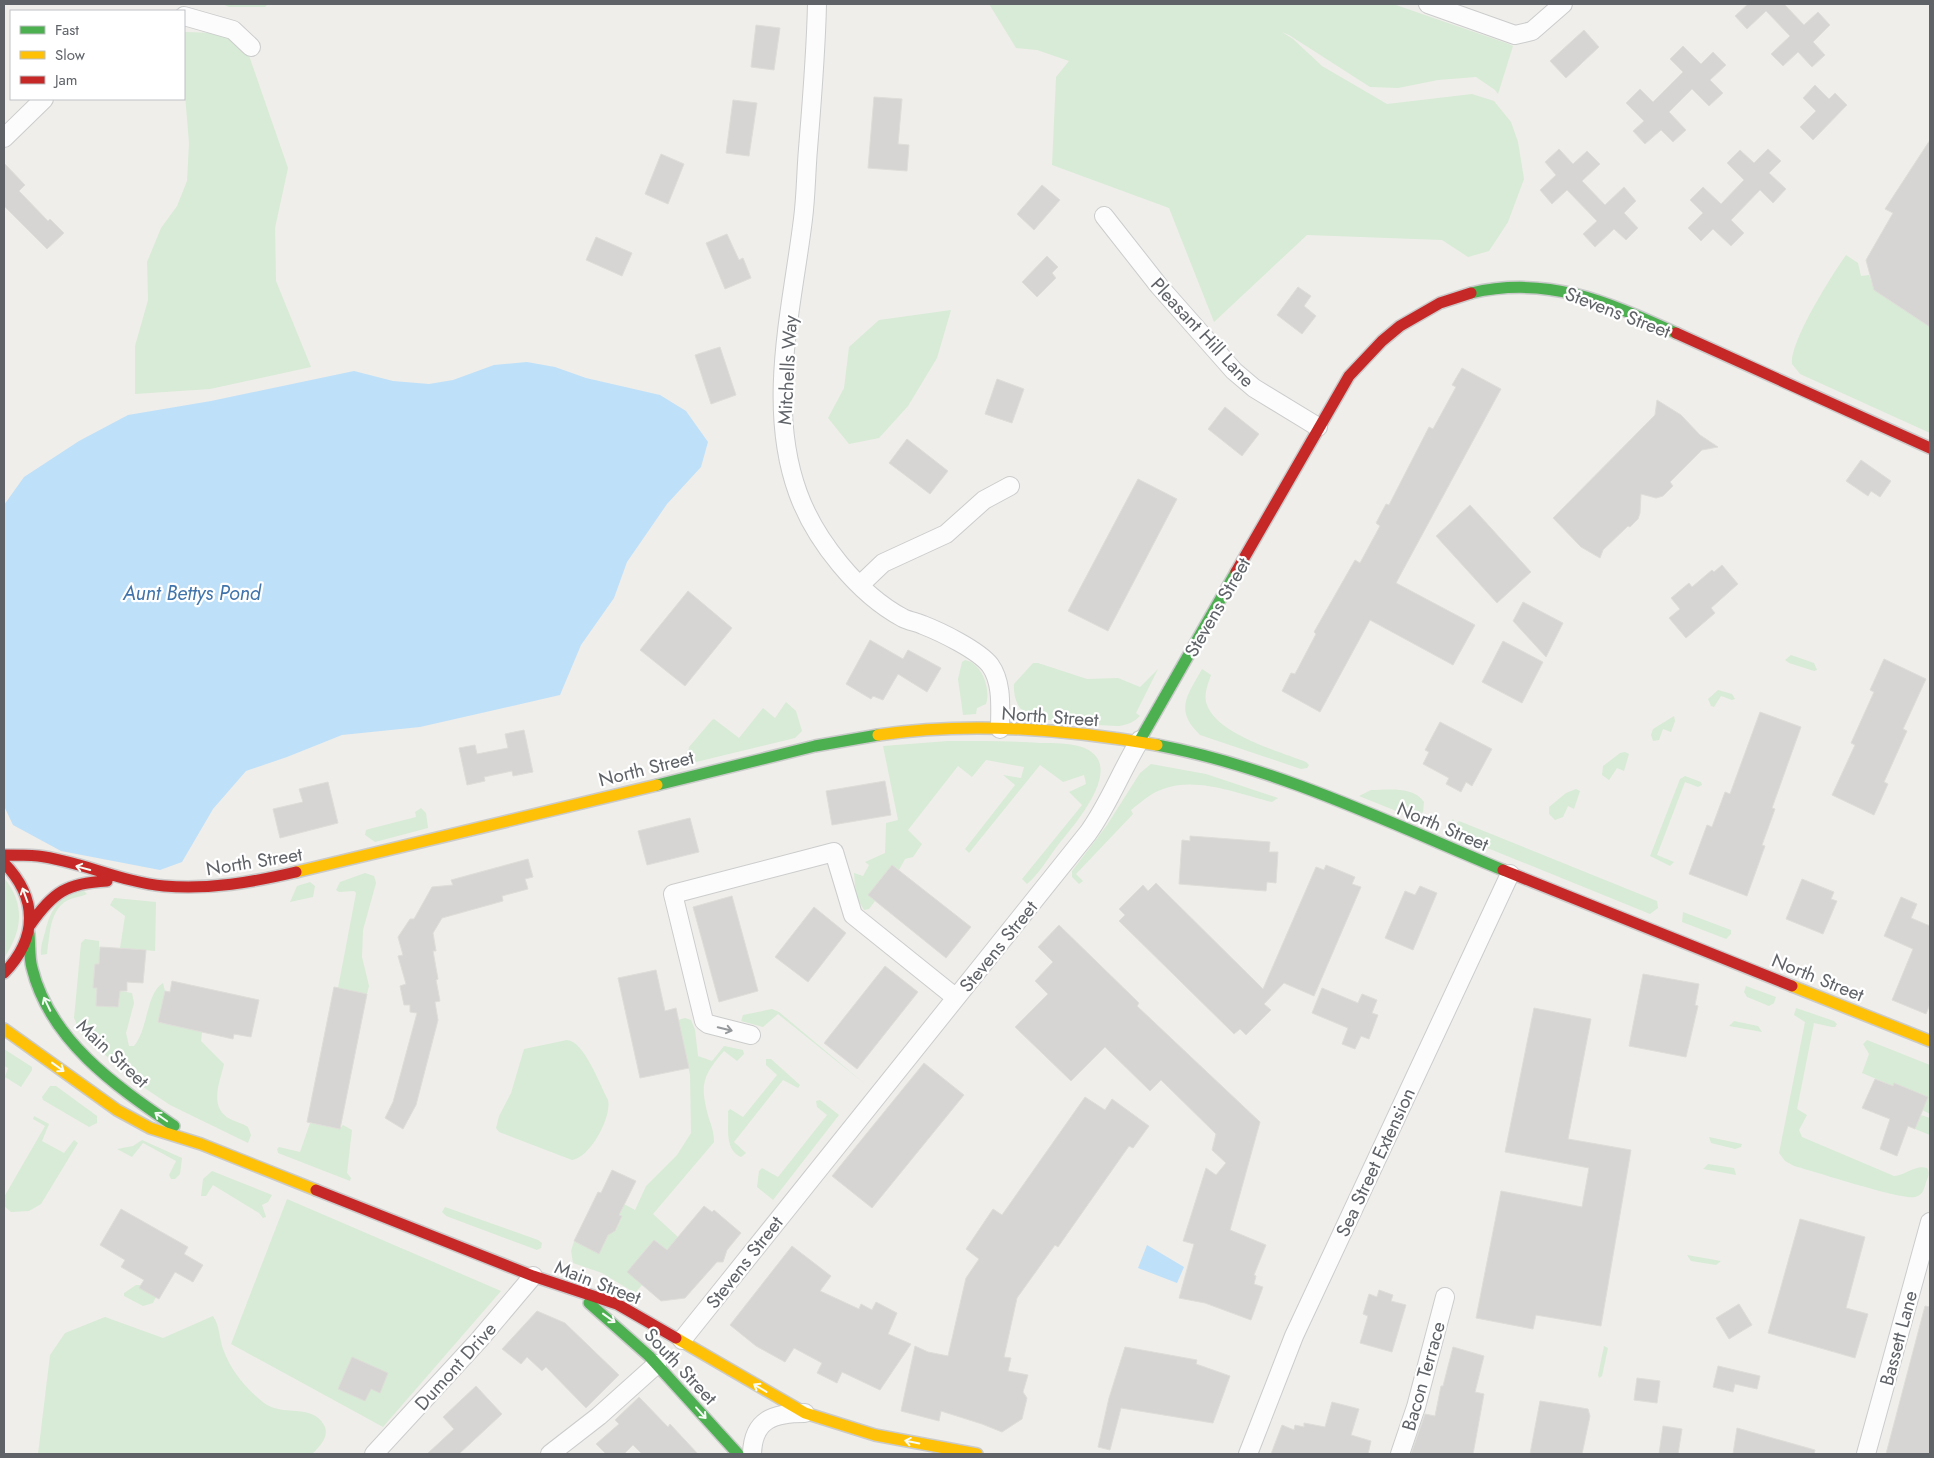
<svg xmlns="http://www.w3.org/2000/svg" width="1934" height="1458" font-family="Jost,sans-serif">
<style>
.green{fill:#d8ebd6}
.water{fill:#bfe0f9}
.building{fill:#d6d5d3;stroke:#deddd9}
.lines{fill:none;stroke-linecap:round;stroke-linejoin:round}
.street-casing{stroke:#cbcccc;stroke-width:20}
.fast-casing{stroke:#cacacb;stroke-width:14}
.slow-casing{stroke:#cacacb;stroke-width:14}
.jam-casing{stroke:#cacacb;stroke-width:14}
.street{stroke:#fdfcfc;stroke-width:18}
.fast{stroke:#4caf50;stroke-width:11}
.slow{stroke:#ffc107;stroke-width:11}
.jam{stroke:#c62828;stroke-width:11}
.oneway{stroke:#f6fbf6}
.oneway2{stroke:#96999c}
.labels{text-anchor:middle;stroke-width:4.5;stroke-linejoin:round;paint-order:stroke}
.street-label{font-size:19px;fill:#5f6368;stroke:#fff}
.water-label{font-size:20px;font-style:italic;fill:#4174aa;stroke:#fff}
</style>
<rect width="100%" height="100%" fill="#efeeea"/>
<path class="green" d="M222,4H268L265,7H229Z
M989,4H1393L1509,44L1513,46L1498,94L1495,90L1476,77L1438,80L1398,88L1370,87L1289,35L1282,32L1293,39L1322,66L1387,104L1472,94L1494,101L1511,122L1518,142L1524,179L1508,222L1489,251L1468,257L1442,240L1307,235L1214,322L1169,208L1052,165L1056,77L1069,61L1037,50L1016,48Z
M184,32L220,33L245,44L288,168L275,228L276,281L311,367L210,389L135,394V346L148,300L147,262L161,228L177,206L187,181L189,143L184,83Z
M1846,255L1858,263L1861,276L1869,275L1874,290L1930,327V433L1800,374L1792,364C1790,341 1832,275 1846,255Z
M951,310L937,358L908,406L879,438L849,444L828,418L844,388L849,347L879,320Z
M1791,655L1814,663L1817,670L1814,671L1789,663L1785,660Z
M965,660C982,663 991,689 986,704L977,708L976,714L963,715L958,679L962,662Z
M1033,663H1038L1087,679L1118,678L1140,687L1158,669L1136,713L1140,716C1134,722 1127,725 1119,726C1107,726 1041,721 1031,716C1018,712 1013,697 1014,684Z
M1202,669L1211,675C1208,684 1203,695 1207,705C1217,734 1280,752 1306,762L1309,765L1307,768L1301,769L1200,735C1174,710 1187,696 1202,669Z
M1718,690L1732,694L1735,699L1732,700L1721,696L1714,707L1711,706L1708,699Z
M786,702L796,711L802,731L795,738L696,762L688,753L689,747L712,720L714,719L739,738L763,708L775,718Z
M1674,716L1675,721L1671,732L1663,729L1659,740L1653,741L1651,735L1653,729Z
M948,741C979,741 1010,741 1040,743C1053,743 1070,743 1082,747C1129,764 1074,825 1058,845C1048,858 1039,874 1027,884L1022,879L1082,805L1069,792L1086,784L1084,775L1063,782L1040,765L969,853L965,849L1015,785L1003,775L1021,778L1024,767L986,760L972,777L958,766L908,830L922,844L913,857L905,859L899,870L892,865L868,895L875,901L869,909L864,910L856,897L854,873L863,876L869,865L865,862L885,853L886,823L898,820L883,746Z
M1625,752L1629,754L1624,771L1617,768L1609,780L1602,775L1603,766L1620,753Z
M1151,764L1206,774L1278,798L1272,802C1239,794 1196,776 1163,789C1151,793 1141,802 1131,810L1133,814L1076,874L1083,881L1079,884L1072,877V871L1107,825L1140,773Z
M1685,776L1701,782L1702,785L1698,787L1685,782L1657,855L1674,862L1670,866L1650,856L1680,779Z
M1576,789L1580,791L1574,809L1568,806L1563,817L1555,820L1549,814V807L1566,793Z
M1371,790C1388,790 1413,786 1424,802L1423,812L1416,819L1359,796Z
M421,808L426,813L428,828L375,842L365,835L366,830L369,829L416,817L415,812Z
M1453,819L1456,823L1459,821L1657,901L1658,908L1650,914L1448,832L1445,826Z
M365,873L374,876L376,883L363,930L362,957L369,986L367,994L338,988L356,893L354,891L339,892L336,890L340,882Z
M4,878C26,905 22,931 4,958Z
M310,882L315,886L313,897L290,902L297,886Z
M84,891L87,894C81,897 74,897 68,900C49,910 50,935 47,954L41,955C40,947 43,940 45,932C51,908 59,895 84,891Z
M114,898L156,902L155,951L120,948L125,916L110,905Z
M1683,912L1731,930V934L1726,939L1682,922Z
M85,939L99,941V964H95L93,987L97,988L96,1005L118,1007L120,991L132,993L134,1003L126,1033L129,1046H134C148,1030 146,993 163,983L165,991L158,1022L202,1032L201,1041L224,1064C220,1082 208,1107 230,1119C236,1122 242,1123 248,1127L251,1135L248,1143L170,1105L134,1081L80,1032L74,1018L81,943Z
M1746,986L1776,997L1774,1003L1769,1006L1747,997L1744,992Z
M1796,1008L1834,1021L1837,1024L1835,1027H1832L1814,1023L1797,1109L1807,1115L1799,1130L1802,1137L1894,1176C1905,1175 1917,1164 1927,1168C1930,1173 1928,1177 1926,1182C1924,1189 1923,1195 1915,1197C1900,1200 1814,1171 1794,1166L1785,1161L1779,1153L1805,1022L1794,1015Z
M772,1009L779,1012L865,1084L778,1014L763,1027L741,1021L743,1015Z
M685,1018L691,1020L695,1030L698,1056L712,1061L724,1046L743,1050L744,1054L737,1061L724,1051C701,1077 700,1086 709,1119C712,1127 714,1134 714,1142L653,1214L678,1237L667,1250L654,1240L628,1272L642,1285L635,1293L602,1273L573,1263L571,1251L574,1241L599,1253L609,1233L617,1229L615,1225L618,1226L622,1216L619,1215L623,1208L620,1206L622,1203L635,1210L646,1186L677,1155L691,1133L690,1075L678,1020Z
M1734,1021L1758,1026L1762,1032L1729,1026Z
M567,1040C584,1041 600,1085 608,1100C612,1117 590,1158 572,1160L499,1132L496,1128L499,1116L511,1093L524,1049Z
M1867,1040L1930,1065V1114L1922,1110L1893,1086L1862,1073L1869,1054L1863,1044Z
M4,1049L32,1067V1070L21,1087L5,1077L8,1068L4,1066Z
M766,1059H771L800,1085L798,1088L783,1080L734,1142L746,1153L741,1157C724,1150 729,1127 728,1111L730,1109L743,1117L777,1075L766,1065Z
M50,1086H56L97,1116V1123L89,1127L43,1100L42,1097Z
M820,1100L839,1115L773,1200L757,1187L759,1171L762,1168L778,1177L827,1115L817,1107L816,1101Z
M1921,1115L1930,1118V1135L1915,1129Z
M34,1116L49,1124L42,1141L64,1153L74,1140L78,1143L41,1204L29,1211L11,1212L4,1206V1197L45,1126L33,1119Z
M310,1123L339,1129L343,1125L352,1130L347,1173L351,1178L350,1181L278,1153L277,1149L279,1147L300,1152Z
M1709,1137L1742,1144L1741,1147L1735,1149L1711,1143Z
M142,1140L182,1158L180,1174L175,1179H171L169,1175L176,1161L143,1143L132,1157L117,1149L133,1146Z
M1708,1164L1734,1168L1736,1175L1703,1169Z
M212,1171L272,1195L268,1202L262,1205L266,1217L263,1218L259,1213L213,1185L206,1196H201L203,1179Z
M287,1199L501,1291L383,1427L231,1344Z
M445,1207L538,1240L542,1243L541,1248L537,1250L446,1216L442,1212Z
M1687,1255L1721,1261L1716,1265L1691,1261Z
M136,1285H141L156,1297L153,1303L143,1306L124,1296V1293Z
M213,1316C220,1327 219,1337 223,1349C231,1371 246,1389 264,1403C282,1417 312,1403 324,1425C330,1436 320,1446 312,1454H38L50,1355L65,1333L105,1317L163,1338Z
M1604,1346L1608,1348L1602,1376L1599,1378L1598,1375Z"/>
<path class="water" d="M527,362L555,367L586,378L660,395L686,411L708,442L701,467L667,504L627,562L614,598L581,645L560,695L420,727L342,735L287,757L246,771L213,809L182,862L160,870L61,851L13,825L4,806V505L24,477L79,441L128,415L211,401L354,371L393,381L429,384L453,380L494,365Z
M1147,1245L1184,1267L1177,1283L1138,1268Z"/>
<path class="building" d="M1748,4H1784L1804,25L1818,12L1830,25L1813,42L1825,55L1812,67L1798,52L1783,66L1771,54L1790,36L1766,11L1747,29L1735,16Z
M756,25L780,28L774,70L751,67Z
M1584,30L1599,47L1566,78L1550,61Z
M1683,46L1701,64L1713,52L1726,65L1710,80L1723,93L1709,106L1692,89L1669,112L1686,130L1673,142L1661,130L1645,144L1633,131L1644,121L1626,103L1640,89L1653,102L1683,72L1670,59Z
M1815,85L1829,99L1835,93L1847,105L1813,140L1800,127L1816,111L1803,98Z
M874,97L902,99L898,144L909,145L907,171L868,168Z
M733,100L757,103L749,156L726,153Z
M1930,140V327L1874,290L1866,260L1893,213L1885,209Z
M1559,149L1573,164L1587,151L1600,164L1582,181L1605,205L1624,187L1636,201L1624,213L1638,228L1626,240L1614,229L1595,247L1583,234L1597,221L1567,190L1552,204L1540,190L1556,175L1545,162Z
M1768,149L1781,161L1769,173L1786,189L1773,203L1760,190L1731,220L1744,233L1731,246L1713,229L1701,241L1688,228L1703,213L1690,200L1703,187L1721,204L1744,180L1727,163L1740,150L1754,163Z
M661,154L684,164L668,204L645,194Z
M4,163L25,185L19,191L48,221L50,219L64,233L47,249L4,206Z
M1042,185L1060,200L1034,230L1017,214Z
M727,234L739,260L743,258L751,278L725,289L706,243Z
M596,237L632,253L622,276L586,260Z
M1047,256L1058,267L1052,273L1056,278L1037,297L1022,282Z
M1298,287L1311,296L1304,306L1316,316L1302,334L1277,315Z
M720,347L736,395L711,404L695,355Z
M1462,368L1501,389L1396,583L1475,625L1453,665L1370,620L1320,712L1282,691L1291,673L1295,674L1316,634L1314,632L1355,560L1360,563L1380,526L1376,523L1386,504L1389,505L1429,427L1433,429L1456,387L1452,385Z
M997,379L1024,389L1012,423L985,414Z
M1657,400L1681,415L1700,435L1718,447L1702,450L1670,482L1673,486L1663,496L1656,498L1641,494L1640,513L1638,519L1630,527L1628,526L1603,550L1600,558L1581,547L1553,518L1655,415Z
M1225,407L1259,434L1242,456L1208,429Z
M907,439L948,471L930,494L889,463Z
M1861,460L1891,481L1880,497L1871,491L1868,496L1846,481Z
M1138,479L1177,499L1108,631L1068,611Z
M1470,505L1531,572L1497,603L1436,536Z
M1722,565L1738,584L1711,608L1715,613L1686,638L1669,618L1680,609L1671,598L1689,583L1692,587L1712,570L1714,572Z
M688,591L732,628L685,686L640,650Z
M1523,602L1563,623L1546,657L1513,621Z
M870,640L903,659L908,650L941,668L927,692L898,674L883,700L873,696L871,699L846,684Z
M1503,641L1543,662L1522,703L1482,682Z
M1884,659L1926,679L1903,729L1907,731L1884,782L1888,784L1874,815L1832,795L1855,745L1851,743L1874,692L1870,690Z
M1760,712L1801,727L1772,808L1775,809L1762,845L1765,846L1747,896L1689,874L1707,825L1712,827L1725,792L1730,794Z
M1440,722L1492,749L1472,786L1466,782L1461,792L1446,784L1449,778L1423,764L1429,752L1425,750Z
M524,730L533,772L513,776L512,771L484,777L485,781L467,785L459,748L475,745L477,754L508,748L505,734Z
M885,781L891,815L832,825L826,791Z
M328,782L338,823L280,838L273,809L303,802L299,789Z
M690,818L699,852L647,865L638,831Z
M1190,836L1270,842L1269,852H1278L1276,883L1267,882L1266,891L1179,884L1182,840L1190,841Z
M528,859L533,877L525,879L528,889L502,896L503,901L442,918L433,933L436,951H433L438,979L436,980L440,1001L435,1002L438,1020L416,1105L403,1129L385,1118L393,1102L417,1013L410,1012V1005H404L400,986L406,984L398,956L403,955L398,937L410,919H414L432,887L453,885L451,880Z
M892,865L971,927L946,958L868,895Z
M1326,865L1355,877L1352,884L1361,887L1314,996L1284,983L1264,1004L1271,1010L1246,1035L1240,1029L1234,1034L1119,921L1125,915L1119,909L1143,885L1148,891L1156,883L1263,989L1316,867L1324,870Z
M1802,879L1834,892L1831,899L1837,901L1823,934L1786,919Z
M1420,886L1437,893L1413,950L1385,938L1405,891L1415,895Z
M732,896L758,991L719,1002L693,907Z
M1901,897L1917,904L1911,918L1930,926V1004L1926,1014L1892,1000L1913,949L1884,936Z
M814,907L846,933L808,982L775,957Z
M1059,925L1139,1003L1137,1006L1260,1122L1230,1230L1266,1245L1254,1275L1256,1276L1254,1284L1263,1287L1251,1320L1205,1303L1179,1298L1194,1244L1183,1241L1206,1168L1216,1175L1226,1163L1212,1150L1216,1134L1161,1080L1150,1091L1105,1047L1071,1081L1015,1027L1048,994L1035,981L1053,962L1038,947Z
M100,947L146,950L143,983L127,982V991H120L118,1007L96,1006L97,988H93L95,964H99Z
M885,966L918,992L857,1069L824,1043Z
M656,970L665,1011L676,1008L689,1068L640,1078L618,978Z
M1643,974L1699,984L1695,1005L1698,1006L1686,1057L1629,1046Z
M172,981L259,1000L251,1037L234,1034L233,1039L158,1022L165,991L170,992Z
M334,987L367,994L340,1129L307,1122Z
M1322,988L1358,1003L1362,994L1377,1000L1372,1013L1378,1015L1369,1039L1361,1036L1355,1049L1342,1044L1348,1028L1312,1013Z
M1534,1008L1591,1019L1568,1139L1631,1150L1601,1326L1536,1315L1533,1329L1476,1318L1501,1191L1582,1207L1589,1168L1505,1152Z
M924,1063L964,1095L872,1208L832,1176Z
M1875,1079L1893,1086L1894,1083L1928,1097L1915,1129L1908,1126L1897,1156L1880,1149L1890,1119L1862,1108Z
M1085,1097L1105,1110L1112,1099L1149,1126L1133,1148L1129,1146L1058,1247L1055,1245L1017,1298L1004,1357L1011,1358L1008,1371L1028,1375L1023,1392L1027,1398L1022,1419L1002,1432L982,1424L941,1411L939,1421L901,1411L915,1346L928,1352L948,1356L966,1278L979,1259L966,1249L993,1209L1002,1215Z
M612,1170L636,1181L619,1215L622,1216L615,1231L608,1235L599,1254L574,1241L598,1192L601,1193Z
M704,1206L712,1212L714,1210L741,1233L727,1250L723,1262H717L685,1298L661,1301L627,1272L654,1240L667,1250Z
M121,1209L188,1247L184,1254L203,1265L193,1282L175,1272L159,1299L139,1288L144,1280L121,1267L125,1260L100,1245Z
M1800,1219L1865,1237L1846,1308L1868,1314L1855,1358L1768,1333Z
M792,1246L831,1276L820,1291L859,1309L861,1304L872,1310L876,1302L897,1313L888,1334L911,1344L880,1390L842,1372L837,1383L817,1373L822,1363L794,1348L785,1362L756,1346L730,1325Z
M1379,1290L1393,1295L1391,1301L1406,1305L1392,1352L1360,1343L1368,1316L1363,1314L1369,1294L1377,1297Z
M1739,1304L1752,1325L1729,1339L1716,1318Z
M1925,1306L1930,1307V1454H1886Z
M537,1311L565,1323L619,1375L586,1408L546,1367L542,1371L527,1357L521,1364L502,1349Z
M1125,1347L1197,1360L1196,1364L1230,1376L1213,1423L1121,1408L1110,1450L1098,1447L1109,1398Z
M1453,1347L1484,1356L1475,1392L1484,1394L1473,1454H1411L1425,1414L1435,1416L1441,1386H1443Z
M352,1357L388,1373L380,1393L371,1389L365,1401L338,1389Z
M1718,1366L1760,1376L1757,1389L1735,1384L1733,1392L1713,1387Z
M1637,1378L1660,1381L1657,1403L1634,1400Z
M476,1386L502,1414L459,1454H427L454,1429L443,1417Z
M639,1397L668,1427L670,1424L698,1454H642L633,1445L624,1454H606L596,1444L619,1424L615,1420Z
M1540,1401L1588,1409L1590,1416L1582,1454H1530Z
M1332,1402L1359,1409L1351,1435L1371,1441L1368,1454H1271L1282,1425L1294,1430L1295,1425L1304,1427V1423L1325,1427Z
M1663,1426L1682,1429L1678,1454H1659Z
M1737,1428L1815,1450L1814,1454H1733Z"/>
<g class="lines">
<g class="street-casing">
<path id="street" d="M817,4C816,52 812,100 808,149C806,172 806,196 803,219C792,309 766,405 798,493C815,540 858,594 903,618C909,621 916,622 923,625C941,632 978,650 990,665C1003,683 1000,709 1000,729
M1428,4L1515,35L1532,31L1563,4
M184,16L233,30L251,47
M4,138L44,99
M1104,216L1159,286L1234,371L1254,388L1318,427
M861,584L883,563L946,534L984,500L1010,486
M751,1035L708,1024L704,1021L673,894L834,852L853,915L955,997
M682,1340L1088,833C1109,804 1121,771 1140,740
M374,1454L479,1340L533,1276
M550,1454L599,1416L657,1364
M752,1454C753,1419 774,1413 805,1413
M1248,1454L1294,1336L1510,874
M1400,1454L1416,1407L1445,1297
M1866,1454L1930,1222"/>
</g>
<g class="fast-casing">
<path id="fast" d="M1471,293C1548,275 1607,302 1676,333
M1140,740L1236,572
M1157,745C1278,768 1390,823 1503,870
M657,785L815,746L878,735
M29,934C30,945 29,957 32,968C50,1041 116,1086 174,1126
M589,1303L649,1356L738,1454"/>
</g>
<g class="slow-casing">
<path id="slow" d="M878,735C970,721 1066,729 1157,745
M296,872L657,785
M1792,986L1930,1041
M4,1029L117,1110L150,1128L201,1144L316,1190
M676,1338L805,1413L875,1435L977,1454"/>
</g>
<g class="jam-casing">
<path id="jam" d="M1676,333L1930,448
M1236,572L1349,376L1382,341L1400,326L1440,303L1471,293
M4,855C15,855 27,855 38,856C80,861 121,882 164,886C210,890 253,882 296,872
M4,863C38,898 38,938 4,973
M1503,870L1792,986
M30,925C53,892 67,883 107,881
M316,1190L533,1276L617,1304L676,1338"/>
</g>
<use href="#street" class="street"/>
<use href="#fast" class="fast"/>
<use href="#slow" class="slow"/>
<use href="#jam" class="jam"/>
</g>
<defs><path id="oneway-shaft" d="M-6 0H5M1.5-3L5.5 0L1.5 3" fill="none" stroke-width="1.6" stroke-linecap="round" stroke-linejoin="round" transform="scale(1.25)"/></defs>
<g class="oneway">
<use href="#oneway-shaft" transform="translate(83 868) rotate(-165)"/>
<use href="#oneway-shaft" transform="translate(25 895) rotate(-110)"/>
<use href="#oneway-shaft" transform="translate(47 1004) rotate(-116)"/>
<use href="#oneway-shaft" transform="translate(58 1067) rotate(36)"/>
<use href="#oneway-shaft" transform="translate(161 1117) rotate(-145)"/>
<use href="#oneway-shaft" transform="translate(609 1318) rotate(36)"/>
<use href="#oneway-shaft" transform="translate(760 1388) rotate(-149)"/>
<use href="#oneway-shaft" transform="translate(701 1413) rotate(48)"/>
<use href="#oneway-shaft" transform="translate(912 1442) rotate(-169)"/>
</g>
<use class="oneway2" href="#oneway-shaft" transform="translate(725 1029) rotate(14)"/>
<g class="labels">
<g class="street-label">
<text transform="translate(1618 312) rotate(21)" y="7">Stevens Street</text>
<text transform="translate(1203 332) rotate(47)" y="7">Pleasant Hill Lane</text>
<text transform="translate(787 370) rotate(-87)" y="7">Mitchells Way</text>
<text transform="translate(1217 607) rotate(-60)" y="7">Stevens Street</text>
<text transform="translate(1050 716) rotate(4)" y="7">North Street</text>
<text transform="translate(646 768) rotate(-14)" y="7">North Street</text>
<text transform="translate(1443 826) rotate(23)" y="7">North Street</text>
<text transform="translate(254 861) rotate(-9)" y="7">North Street</text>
<text transform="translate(998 946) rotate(-51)" y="7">Stevens Street</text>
<text transform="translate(1818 977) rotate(22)" y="7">North Street</text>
<text transform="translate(113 1053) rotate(43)" y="7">Main Street</text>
<text transform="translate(1375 1162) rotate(-65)" y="7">Sea Street Extension</text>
<text transform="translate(744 1262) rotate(-52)" y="7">Stevens Street</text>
<text transform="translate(598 1282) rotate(21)" y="7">Main Street</text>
<text transform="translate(1898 1338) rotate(-75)" y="7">Bassett Lane</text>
<text transform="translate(455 1366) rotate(-48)" y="7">Dumont Drive</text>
<text transform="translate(681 1366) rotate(47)" y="7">South Street</text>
<text transform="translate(1423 1376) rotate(-74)" y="7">Bacon Terrace</text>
</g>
<g class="water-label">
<text x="192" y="600">Aunt Bettys Pond</text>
</g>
</g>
<rect width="1934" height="1458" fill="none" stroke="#5f6368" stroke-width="10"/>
<rect x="10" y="10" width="175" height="90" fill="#ffffff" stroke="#bfc1c3"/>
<rect x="20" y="26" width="25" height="8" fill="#4caf50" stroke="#bfc1c3"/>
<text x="55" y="35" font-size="15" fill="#5f6368">Fast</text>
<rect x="20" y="51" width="25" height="8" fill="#ffc107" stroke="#bfc1c3"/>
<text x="55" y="60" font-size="15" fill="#5f6368">Slow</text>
<rect x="20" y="76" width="25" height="8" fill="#c62828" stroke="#bfc1c3"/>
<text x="55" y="85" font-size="15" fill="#5f6368">Jam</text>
</svg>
